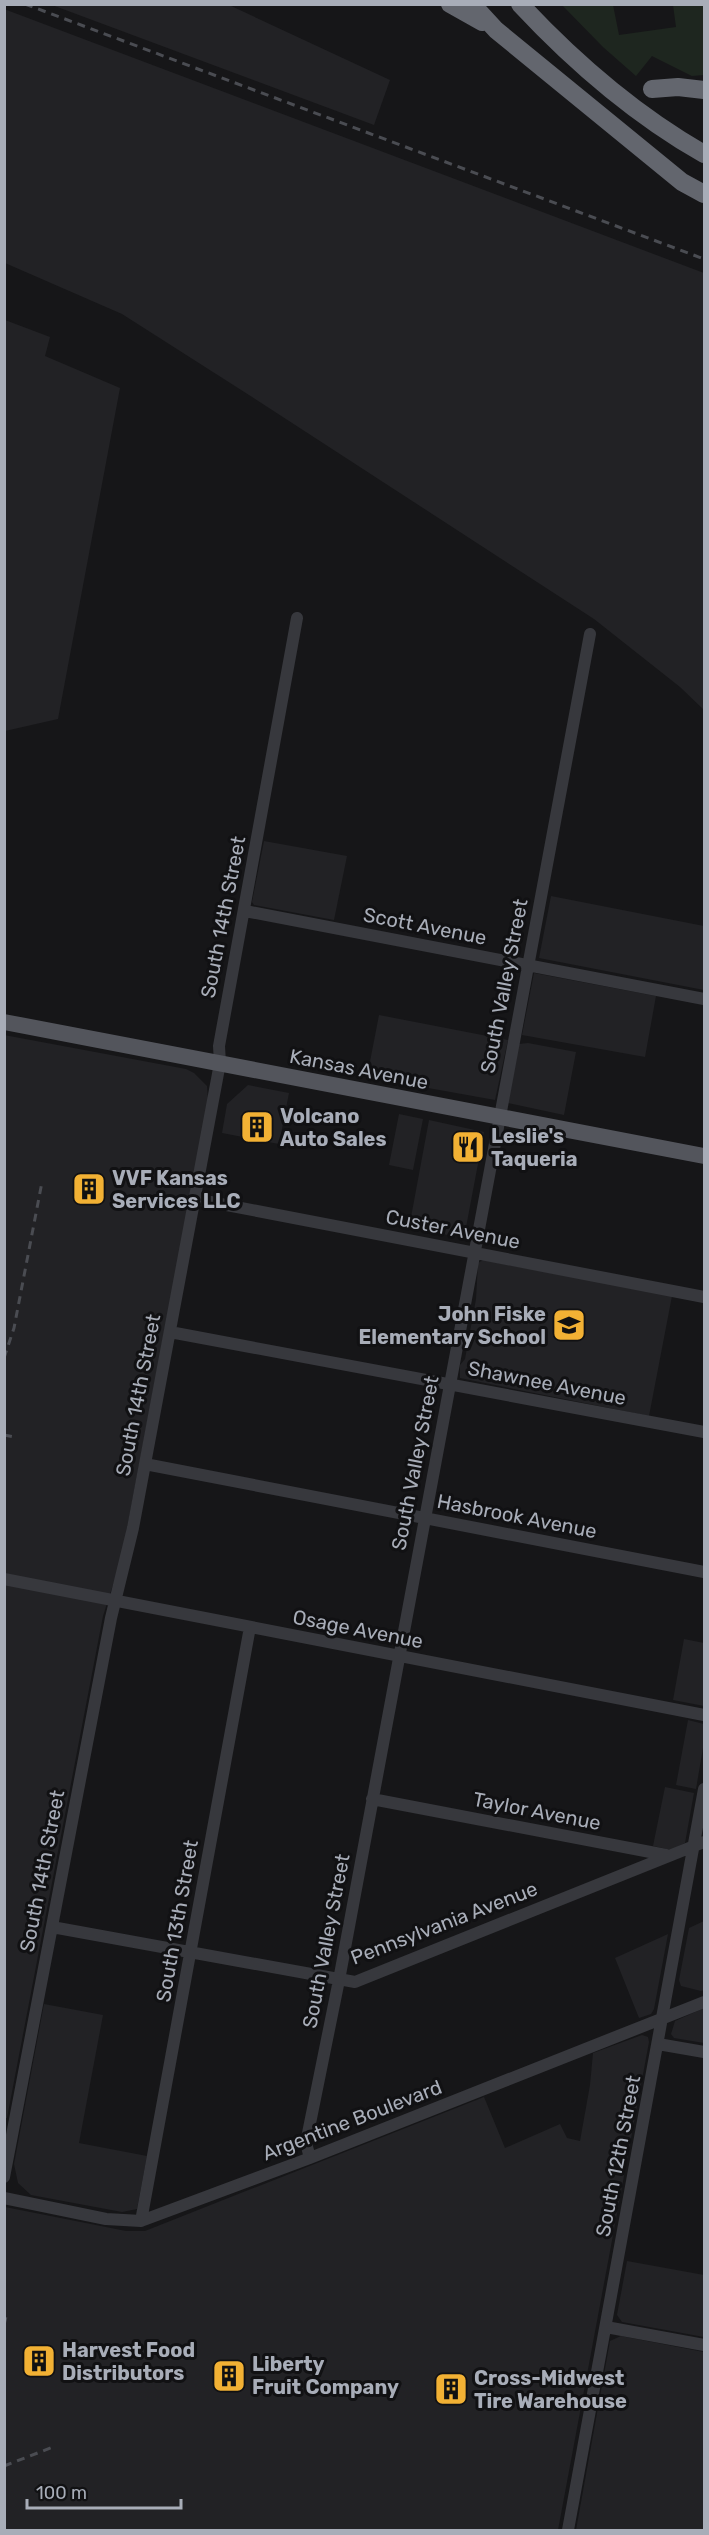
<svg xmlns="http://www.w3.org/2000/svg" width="709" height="2535" font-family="Rubik,sans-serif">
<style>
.built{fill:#222225}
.green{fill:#1e261f}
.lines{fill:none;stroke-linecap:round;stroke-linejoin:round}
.minor{stroke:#37383d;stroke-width:12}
.major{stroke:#53555c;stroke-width:16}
.highway{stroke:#63666e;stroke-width:18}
.rail{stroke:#4a4c52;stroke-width:3;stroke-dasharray:8 6;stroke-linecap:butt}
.labels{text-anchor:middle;stroke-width:6;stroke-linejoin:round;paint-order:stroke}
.street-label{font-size:20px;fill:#a8adb8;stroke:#111113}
.poi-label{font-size:20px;font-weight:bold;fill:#a8adb8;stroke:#111113;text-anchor:start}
</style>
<rect width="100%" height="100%" fill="#161618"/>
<path class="built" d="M52,5H229L390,80L374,125Z
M4,9L704,273V710L680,687L594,619L249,395L122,314L5,263Z
M5,320L50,337L45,356L120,388L58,719L5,731Z
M264,841L347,856L334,920L254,905L252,902Z
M551,896L704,926V990L539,958Z
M534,973L656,996L645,1057L522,1035Z
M379,1015L508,1040L495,1100L367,1077Z
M4,1035L186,1069L194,1073L207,1086L208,1101L121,1560L103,1616L7,2118H4Z
M528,1043L576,1052L564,1115L508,1103L519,1044Z
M248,1085L289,1093L279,1144L222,1133L227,1104Z
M399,1114L423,1119L413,1170L389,1165Z
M429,1120L484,1132L464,1238L409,1228Z
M483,1260L672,1296L649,1416L460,1378V1365L465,1359L476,1299L478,1263Z
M684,1639L704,1643V1706L673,1700Z
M688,1720L704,1724V1742L696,1789L676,1785Z
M665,1787L694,1793L685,1843L671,1850L653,1846Z
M704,1921V1990L701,1991L681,1986L679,1980L689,1928Z
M668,1934L654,2009L651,2014L639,2018L615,1958Z
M44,2004L103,2015L79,2143L147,2156L137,2209L122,2212L31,2195L18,2183L14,2164Z
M704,2008V2043L674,2038L671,2034L675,2021Z
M642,2035L648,2037L649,2042L558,2530H5V2207L126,2231H145L484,2097L505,2148L560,2124L567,2138L580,2141L590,2085L593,2053Z
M627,2261L704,2275V2337L622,2322L617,2315Z
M621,2336L704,2352V2530H576L610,2341Z"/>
<path class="green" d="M562,5H613L619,35L676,27L673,5H704V75L692,76L652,56L636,76L603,47Z"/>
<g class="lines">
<path class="minor" d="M245,911L704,999
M195,1199L704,1297
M170,1332L704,1432
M145,1464L704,1572
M4,1579L704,1715
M372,1799L666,1855
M52,1927L355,1982L704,1842
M658,2044L704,2052
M310,2158L306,2143L339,1980L590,634
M4,2177L111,1618L133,1528L220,1063L219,1046L297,618
M4,2198L106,2219L141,2221L310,2158L704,2002
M141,2221L250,1627
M606,2327L704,2345
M568,2530L704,1789"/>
<path class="major" d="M4,1022L704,1156"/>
<path class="highway" d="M450,4L482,22
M472,4L496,30L682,182L704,194
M520,4C575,63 634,114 704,154
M652,89L678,87L704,90"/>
<path class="rail" d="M25,4L704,259
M4,1358L14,1328L42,1182
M4,1435L14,1437
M4,2325L7,2313
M4,2466L53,2447"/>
</g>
<defs>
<g id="building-square" transform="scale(1.725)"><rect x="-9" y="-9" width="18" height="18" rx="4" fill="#f2b134" stroke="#111113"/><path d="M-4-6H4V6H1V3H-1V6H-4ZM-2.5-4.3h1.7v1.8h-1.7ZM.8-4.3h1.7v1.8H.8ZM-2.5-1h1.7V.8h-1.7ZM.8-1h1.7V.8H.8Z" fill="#111"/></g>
<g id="restaurant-square" transform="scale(1.725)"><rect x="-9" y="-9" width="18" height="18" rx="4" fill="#f2b134" stroke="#111113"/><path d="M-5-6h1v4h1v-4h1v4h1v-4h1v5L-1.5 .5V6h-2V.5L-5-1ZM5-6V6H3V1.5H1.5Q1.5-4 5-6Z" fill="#111"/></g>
<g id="school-square" transform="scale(1.725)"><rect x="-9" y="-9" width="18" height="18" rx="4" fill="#f2b134" stroke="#111113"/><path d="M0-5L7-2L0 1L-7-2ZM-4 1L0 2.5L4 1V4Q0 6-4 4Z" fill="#111"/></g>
</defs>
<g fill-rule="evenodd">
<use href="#building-square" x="257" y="1127"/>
<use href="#restaurant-square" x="468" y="1147"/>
<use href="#building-square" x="89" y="1189"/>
<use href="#school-square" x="569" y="1325"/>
<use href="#building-square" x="39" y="2361"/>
<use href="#building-square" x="229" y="2376"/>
<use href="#building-square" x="451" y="2389"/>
</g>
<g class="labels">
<g class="street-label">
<text transform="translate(223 917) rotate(-79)" y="7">South 14th Street</text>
<text transform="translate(425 926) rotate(11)" y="7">Scott Avenue</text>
<text transform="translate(504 986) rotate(-79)" y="7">South Valley Street</text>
<text transform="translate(359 1069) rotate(11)" y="7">Kansas Avenue</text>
<text transform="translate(453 1229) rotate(11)" y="7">Custer Avenue</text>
<text transform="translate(547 1383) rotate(11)" y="7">Shawnee Avenue</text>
<text transform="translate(138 1395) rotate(-79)" y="7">South 14th Street</text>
<text transform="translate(415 1463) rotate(-79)" y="7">South Valley Street</text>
<text transform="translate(517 1516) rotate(11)" y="7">Hasbrook Avenue</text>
<text transform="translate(358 1629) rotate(11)" y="7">Osage Avenue</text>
<text transform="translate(537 1811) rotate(11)" y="7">Taylor Avenue</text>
<text transform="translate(42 1871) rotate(-79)" y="7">South 14th Street</text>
<text transform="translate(177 1921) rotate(-80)" y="7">South 13th Street</text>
<text transform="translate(444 1923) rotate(-21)" y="7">Pennsylvania Avenue</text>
<text transform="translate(326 1941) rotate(-79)" y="7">South Valley Street</text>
<text transform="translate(352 2120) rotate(-21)" y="7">Argentine Boulevard</text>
<text transform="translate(618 2156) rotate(-79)" y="7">South 12th Street</text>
</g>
<g class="poi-label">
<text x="280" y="1123">Volcano<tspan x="280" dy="23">Auto Sales</tspan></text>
<text x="491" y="1143">Leslie's<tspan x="491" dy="23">Taqueria</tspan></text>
<text x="112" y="1185">VVF Kansas<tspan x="112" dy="23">Services LLC</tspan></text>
<text x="546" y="1321" text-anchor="end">John Fiske<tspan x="546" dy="23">Elementary School</tspan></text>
<text x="62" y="2357">Harvest Food<tspan x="62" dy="23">Distributors</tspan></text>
<text x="252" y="2371">Liberty<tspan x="252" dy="23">Fruit Company</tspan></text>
<text x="474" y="2385">Cross-Midwest<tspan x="474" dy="23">Tire Warehouse</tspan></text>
</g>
</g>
<rect width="709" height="2535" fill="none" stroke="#a8adb8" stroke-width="12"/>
<path d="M27 2499v9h154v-9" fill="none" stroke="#a8adb8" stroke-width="3"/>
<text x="36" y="2499" font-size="18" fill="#a8adb8" stroke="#111113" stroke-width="4.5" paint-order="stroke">100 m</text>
</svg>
